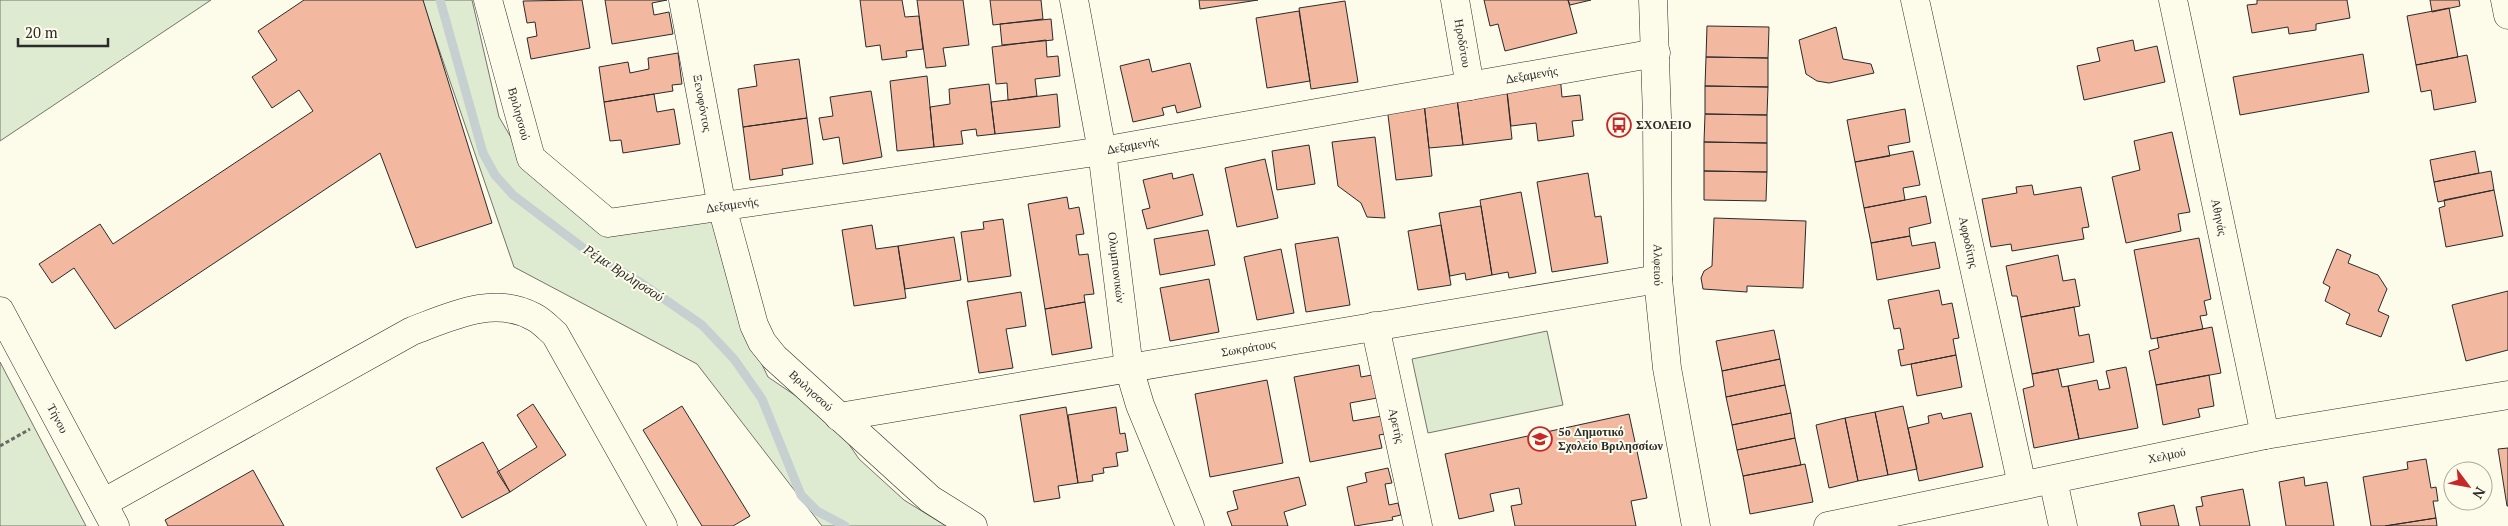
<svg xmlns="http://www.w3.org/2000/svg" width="2508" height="526" font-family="'PT Serif',serif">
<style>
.green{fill:#deebd1;stroke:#74746e}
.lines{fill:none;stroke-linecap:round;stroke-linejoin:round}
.stream{stroke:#c7d0d0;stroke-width:9}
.building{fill:#f2b8a0;stroke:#2b2b2b}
.minor-casing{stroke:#2b2b2b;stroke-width:29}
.path{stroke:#6a6964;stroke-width:3;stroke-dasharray:4 2.5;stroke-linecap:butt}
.minor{stroke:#fdfbea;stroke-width:28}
.labels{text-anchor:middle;stroke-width:4;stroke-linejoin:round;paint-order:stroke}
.street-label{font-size:12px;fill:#2b2b2b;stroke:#fdfbea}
.poi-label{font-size:12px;font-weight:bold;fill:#2b2b2b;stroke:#fdfbea;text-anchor:start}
.water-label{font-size:14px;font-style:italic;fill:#2b2b2b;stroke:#fdfbea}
</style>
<rect width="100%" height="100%" fill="#fdfbea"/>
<path class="green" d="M0,0H211L0,141Z
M422,0H472L499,117L533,175L608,224L713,217L739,317L768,377L833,421L859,459L904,500L946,526H822L697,364L514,267Z
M1547,331L1563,405L1428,433L1412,359Z
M0,362L86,526H0Z"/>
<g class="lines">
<path class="stream" d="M440,0L483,153L495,175L513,195L590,253L641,283L702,325L734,359L762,399L801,495L817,511L845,526"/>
</g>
<path class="building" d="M304,0H423L492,223L416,248L380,153L115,329L74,268L52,283L39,264L100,224L113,244L313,111L299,90L272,108L252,77L277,60L258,31Z
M582,0L590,48L531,59L527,38L537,36L535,22L527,23L523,1Z
M605,0H667L652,3L654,15L669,12L673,34L612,44Z
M860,0H902L905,17L919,16L923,49L906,51L907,57L882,60L880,45L866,47Z
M917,0H963L969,45L943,48L946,66L926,68Z
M990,0H1041L1043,19L993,25Z
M1199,0H1258L1200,9Z
M1484,0H1568L1577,33L1505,51L1498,24L1490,26Z
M1568,0H1591L1570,5Z
M2257,0H2347L2350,18L2316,24V30L2289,34L2288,27L2252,33L2247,5L2257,4Z
M2430,0H2459L2460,6L2432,12Z
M1345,1L1358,82L1311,89L1299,8Z
M2449,8L2458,57L2416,65L2407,16Z
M1299,11L1310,81L1267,88L1256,18Z
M1051,19L1053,40L1002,45L1000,24Z
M1707,26L1769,27L1768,58L1706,57Z
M1836,27L1843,59L1871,64L1874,73L1829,83L1817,81L1806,74L1799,40Z
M1046,40L1047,57L1058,56L1060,76L1035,79L1037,96L1008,100L1007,83L996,84L992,47Z
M2133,40L2135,51L2157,46L2165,82L2084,100L2077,66L2100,61L2097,48Z
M678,53L682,84L672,85L673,91L604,102L599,67L628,62L630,73L649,69L648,58Z
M2363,54L2369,92L2240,115L2233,77Z
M2467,55L2476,102L2434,110L2431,90L2421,92L2416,65Z
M1706,57L1768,58V87L1705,86Z
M799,59L807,118L743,127L738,89L757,86L754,65Z
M1149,59L1152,72L1190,63L1201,107L1177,113L1175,105L1162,108L1164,115L1133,122L1120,66Z
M1560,75L1562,97L1580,95L1583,120L1572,121L1574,136L1538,141L1536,123L1511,126L1506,82Z
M927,76L934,147L897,151L890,81Z
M989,84L995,134L977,136L976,129L961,131L963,144L934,147L930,107L950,104L949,89Z
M1705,86L1768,87L1767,115L1705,114Z
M871,91L882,157L843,164L839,137L823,140L819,118L833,116L830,97Z
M1507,93L1512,139L1463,145L1457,99Z
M654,94L657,112L674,109L680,144L623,153L621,140L610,141L604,102Z
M1057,94L1060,127L995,134L991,102Z
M1457,99L1463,145L1429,148L1424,103Z
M1424,103L1432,176L1396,180L1387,107Z
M1905,109L1910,142L1888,146L1890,156L1855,162L1847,120Z
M1705,114L1767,115V143L1704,142Z
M807,118L813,164L782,169L783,175L750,180L743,127Z
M2172,132L2190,212L2178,214L2181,231L2126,243L2112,177L2140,170L2134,141Z
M1375,137L1385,218L1367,217L1361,203L1338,186L1332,142Z
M1704,142L1767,143V172L1704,171Z
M1309,145L1315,184L1277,190L1272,151Z
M1913,151L1920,185L1903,188L1905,200L1864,208L1855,162Z
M2475,151L2479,173L2434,182L2430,160Z
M1265,159L1278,218L1237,227L1225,168Z
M1704,171L1767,172L1766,201L1704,200Z
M2491,171L2494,190L2438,202L2434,182Z
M1172,173L1173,179L1193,174L1203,215L1147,229L1142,210L1150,208L1143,180Z
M1588,173L1595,217L1601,216L1608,263L1552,272L1537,182Z
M2032,185L2034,195L2081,187L2089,227L2082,228L2084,239L2012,251L2011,244L1991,247L1982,199L2017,193L2016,187Z
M2494,190L2503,236L2446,247L2439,208L2445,206L2444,200Z
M1521,192L1536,273L1509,278L1508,272L1492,275L1480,200Z
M1926,196L1931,223L1909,228L1910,236L1871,243L1864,208Z
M1067,197L1069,209L1079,207L1084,234L1076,235L1079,255L1088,254L1094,294L1084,295L1085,302L1045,309L1028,204Z
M1481,206L1492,275L1466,280L1465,273L1450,276L1439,213Z
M1714,218L1806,221L1803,288L1747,286V292L1703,289L1701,278L1704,271L1712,266Z
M1003,219L1011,276L968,282L961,232L984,229L983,222Z
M872,225L876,249L898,246L906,298L854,306L842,230Z
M1441,225L1451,285L1418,290L1408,231Z
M1208,230L1215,265L1160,275L1154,239Z
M1910,236L1912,246L1935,242L1940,268L1877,280L1871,243Z
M954,237L961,280L905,289L898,246Z
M1338,237L1350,305L1306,312L1295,244Z
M2199,238L2211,299L2204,301L2207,315L2200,316L2203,329L2151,339L2134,250Z
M1281,249L1294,313L1257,320L1244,257Z
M2337,249L2351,255L2348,263L2378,275L2387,289L2378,311L2389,316L2381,337L2346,324L2350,314L2325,301L2330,287L2323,283Z
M2058,255L2063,281L2075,279L2080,306L2021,317L2017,296H2012L2006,266Z
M1209,279L1219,332L1170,341L1160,288Z
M1939,290L1942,305L1952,303L1959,338L1953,339L1956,355L1901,366L1898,350L1904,349L1900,328L1894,329L1888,300Z
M2508,291V350L2466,361L2452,305Z
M1021,292L1026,326L1006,329L1013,368L979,373L967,301Z
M1085,302L1092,348L1052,355L1045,309Z
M2074,307L2079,336L2089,334L2094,362L2032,374L2021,317Z
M2212,327L2221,373L2156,385L2149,351L2159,348L2157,338Z
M1774,330L1780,359L1722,371L1716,341Z
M1956,355L1962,387L1917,396L1911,364Z
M1780,359L1785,385L1726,397L1722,371Z
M1359,365L1361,377L1372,375L1377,398L1350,403L1353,421L1382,416L1385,434L1379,435L1382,448L1310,462L1294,377Z
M2126,367L2138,428L2079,439L2068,386L2097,380L2099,390L2110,388L2106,371Z
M2058,369L2062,387L2068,386L2079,439L2034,448L2023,389L2034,386L2032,374Z
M2209,375L2214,406L2198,409L2200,417L2163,425L2156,385Z
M1267,380L1283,463L1210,477L1195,394Z
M1785,385L1791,413L1732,425L1726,397Z
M533,404L566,455L510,492L497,472L537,447L517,415Z
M682,406L750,516L733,526H702L643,430Z
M1903,406L1917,469L1888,475L1875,412Z
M1066,407L1078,483L1058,486L1060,498L1034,502L1020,415Z
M1116,407L1120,434L1125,433L1128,451L1116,453L1118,466L1103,468L1104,473L1092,475L1093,481L1078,483L1068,415Z
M1875,412L1888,475L1858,481L1845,418Z
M1791,413L1795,438L1737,450L1732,425Z
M1941,413L1943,419L1971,413L1983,467L1919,481L1908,428L1929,423L1928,416Z
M1629,414L1647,498L1631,501L1636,526H1515L1511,506L1522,504L1519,488L1490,494L1494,511L1459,519L1445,454Z
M1845,418L1858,481L1829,488L1816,425Z
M1795,438L1801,465L1743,476L1737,450Z
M483,442L510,492L462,518L436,468Z
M2508,448V506H2507L2498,449Z
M2426,459L2431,488L2436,487L2438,501H2433L2436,518L2385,526H2371L2363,477L2408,469L2407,462Z
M1805,464L1813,502L1750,514L1743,476Z
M1388,468L1392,483L1385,484L1389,505L1398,503L1401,515L1392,517L1393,520L1355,526L1347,487L1367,482L1365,473Z
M253,470L284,526H168L165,520Z
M1299,477L1306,505L1284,512L1288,526H1232L1227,512L1238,509L1233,491Z
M2304,477L2305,486L2327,482L2334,526H2286L2279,482Z
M2243,489L2250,526H2200L2196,507L2203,506L2201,497Z
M2174,505L2179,526H2141L2138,513Z
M2436,518L2437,526H2385Z"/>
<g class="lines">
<g class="minor-casing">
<g id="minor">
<path id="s1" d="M488,0L531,158L608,223L1102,151L1656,53"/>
<path id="s2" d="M683,0L722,207L754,325L762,342L774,357L930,499L973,526"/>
<path id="s3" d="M1074,0L1102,151L1129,368L1140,405L1190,526"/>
<path id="s4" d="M1455,0L1470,86"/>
<path id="s5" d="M1653,0L1657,117L1658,279L1667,368L1696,526"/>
<path id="s6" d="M1915,0L2022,485"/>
<path id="s7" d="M2173,0L2265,435"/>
<path d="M2505,0L2508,15"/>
<path id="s8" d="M0,311L115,526"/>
<path id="s9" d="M1375,326L1418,526"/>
<path id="s10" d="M839,417L1658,279"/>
<path d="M2053,480L2063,526"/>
<path d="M103,503L412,331C452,316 494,295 534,317C542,321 548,328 555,334L663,526"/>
<path id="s11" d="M1828,526L2265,435L2508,395"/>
</g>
</g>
<path class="path" d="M0,446L30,429"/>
<use href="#minor" class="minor"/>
</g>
<defs>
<g id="bus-ring" transform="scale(1.25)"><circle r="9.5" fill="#fdfbea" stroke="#c62828" stroke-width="1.5"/><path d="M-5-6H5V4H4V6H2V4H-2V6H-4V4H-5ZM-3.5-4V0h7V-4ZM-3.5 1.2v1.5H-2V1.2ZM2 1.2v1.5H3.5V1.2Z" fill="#c62828"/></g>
<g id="school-ring" transform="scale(1.25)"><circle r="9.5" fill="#fdfbea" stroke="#c62828" stroke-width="1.5"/><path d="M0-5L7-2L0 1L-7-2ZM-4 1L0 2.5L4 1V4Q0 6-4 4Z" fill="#c62828"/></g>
</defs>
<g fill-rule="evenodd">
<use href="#bus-ring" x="1619" y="125"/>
<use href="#school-ring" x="1540" y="439"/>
</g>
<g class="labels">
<g class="street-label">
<text dy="4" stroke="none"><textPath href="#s4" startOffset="44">Ηροδότου</textPath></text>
<text dy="4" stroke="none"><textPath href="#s1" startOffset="1200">Δεξαμενής</textPath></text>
<text dy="4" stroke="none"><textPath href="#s2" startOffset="105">Ξενοφόντος</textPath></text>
<text dy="4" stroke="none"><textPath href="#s1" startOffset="118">Βριλησσού</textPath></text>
<text dy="4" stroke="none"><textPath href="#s1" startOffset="795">Δεξαμενής</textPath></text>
<text dy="4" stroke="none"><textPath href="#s1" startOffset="390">Δεξαμενής</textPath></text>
<text dy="4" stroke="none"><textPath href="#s7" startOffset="222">Αθηνάς</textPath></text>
<text dy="4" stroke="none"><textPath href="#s6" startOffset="248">Αφροδίτης</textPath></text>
<text dy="4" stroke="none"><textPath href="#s5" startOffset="265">Αλφειού</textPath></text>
<text dy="4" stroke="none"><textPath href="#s3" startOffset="271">Ολυμπιονικών</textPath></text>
<text dy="4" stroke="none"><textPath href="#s10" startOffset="415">Σωκράτους</textPath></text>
<text dy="4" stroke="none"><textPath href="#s2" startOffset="421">Βριλησσού</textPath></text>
<text dy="4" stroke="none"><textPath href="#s8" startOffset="122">Τήνου</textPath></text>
<text dy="4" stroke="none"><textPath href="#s9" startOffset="102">Αρετής</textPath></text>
<text dy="4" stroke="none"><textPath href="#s11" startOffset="346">Χελμού</textPath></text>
</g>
<g class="poi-label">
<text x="1636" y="129">ΣΧΟΛΕΙΟ</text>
<text x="1558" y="436">5ο Δημοτικό<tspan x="1558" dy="14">Σχολείο Βριλησσίων</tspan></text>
</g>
<g class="water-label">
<text transform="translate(624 273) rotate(33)" y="5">Ρέμα Βριλησσού</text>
</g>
</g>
<g transform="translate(2468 486) rotate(122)"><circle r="24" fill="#fdfbea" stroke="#a9a89e"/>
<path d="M0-4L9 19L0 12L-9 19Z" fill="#c62828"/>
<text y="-8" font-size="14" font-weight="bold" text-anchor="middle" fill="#2b2b2b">N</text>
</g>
<path d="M18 38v8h90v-8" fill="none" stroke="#2b2b2b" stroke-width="2.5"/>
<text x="25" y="38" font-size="15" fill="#2b2b2b" stroke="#fdfbea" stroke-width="4" paint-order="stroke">20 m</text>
</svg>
